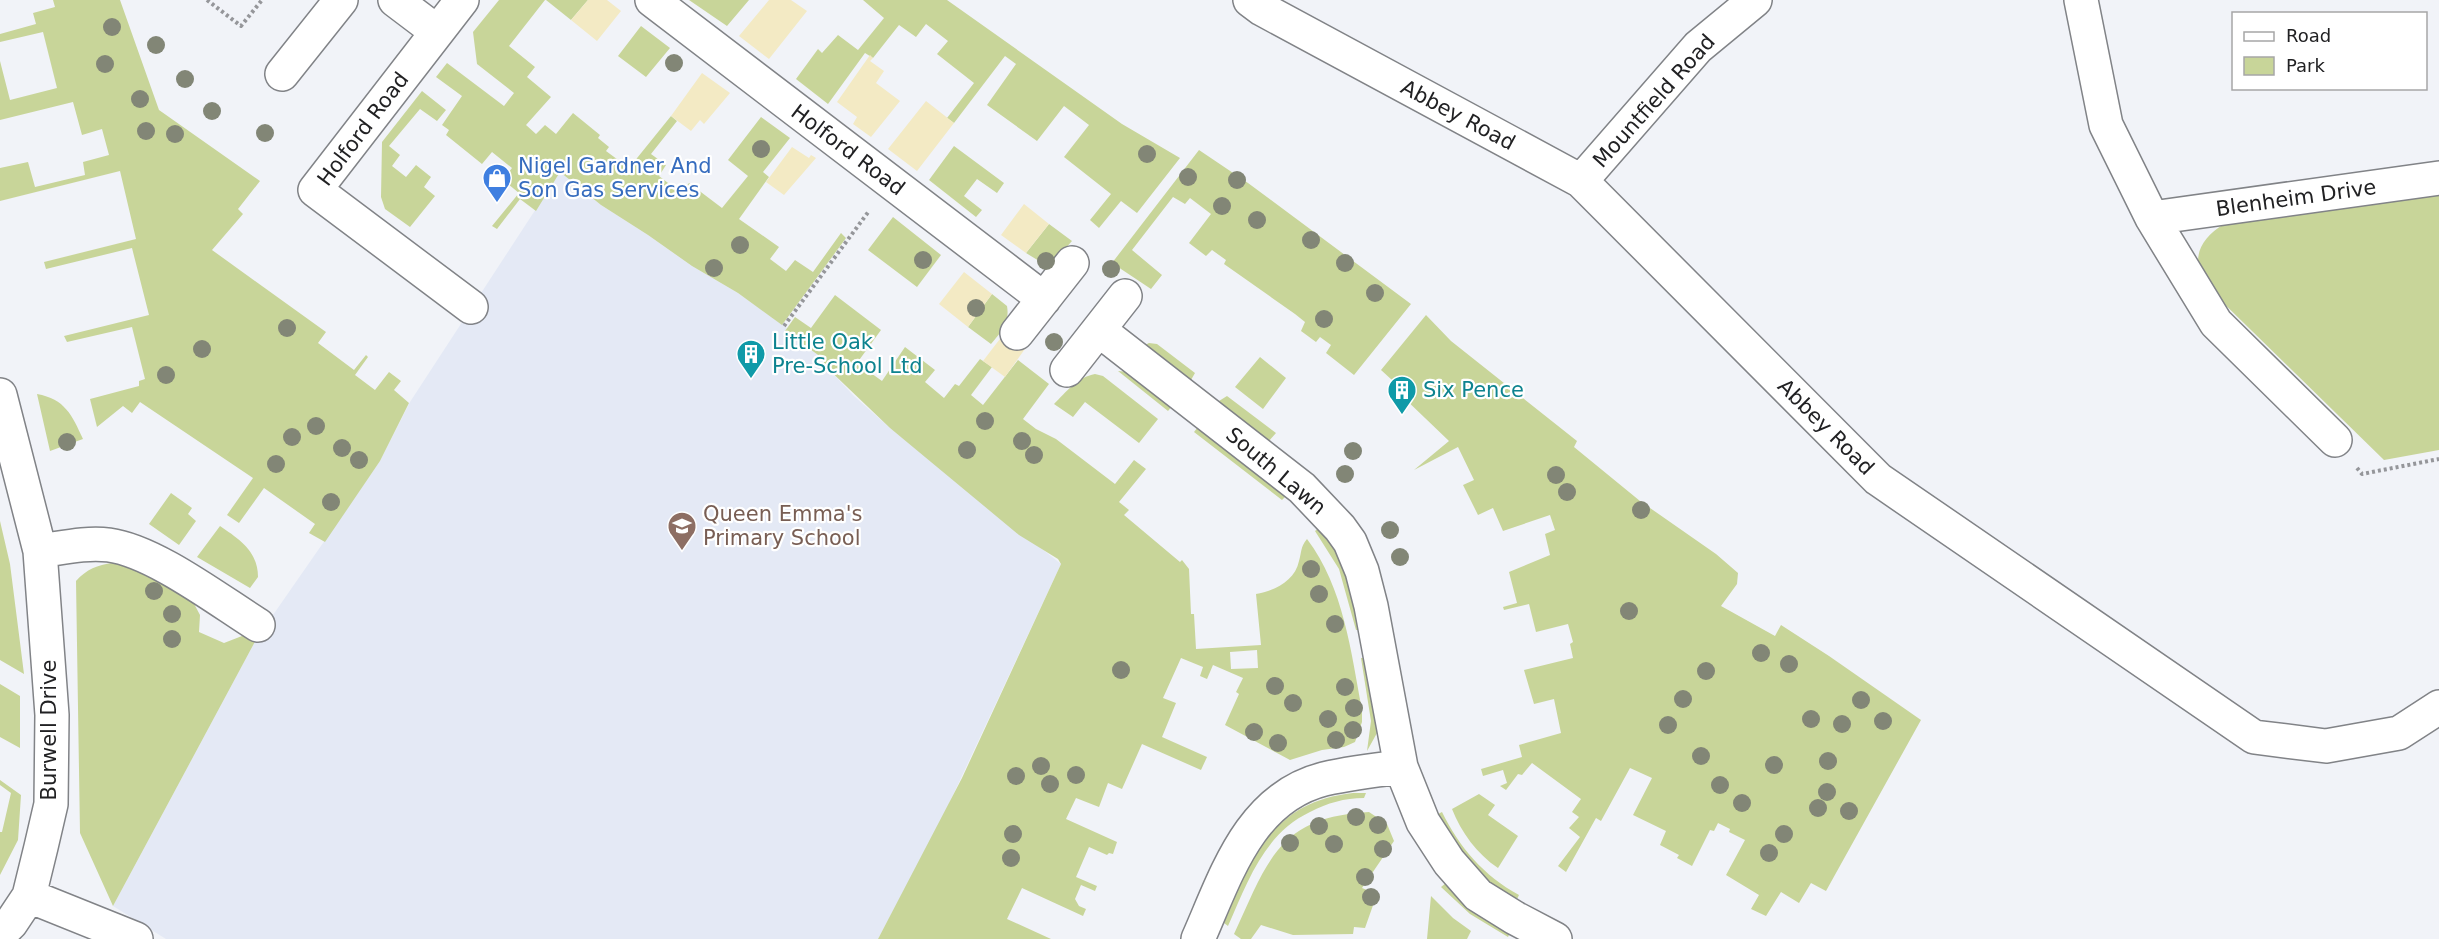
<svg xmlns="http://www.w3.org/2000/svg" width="2439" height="939" font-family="'DejaVu Sans',sans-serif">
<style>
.built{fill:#e4e9f5}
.green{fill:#c8d599;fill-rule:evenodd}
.sand{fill:#f3eac4}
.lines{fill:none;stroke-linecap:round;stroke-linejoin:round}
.minor-casing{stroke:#818387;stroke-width:36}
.path{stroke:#95969a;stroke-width:4;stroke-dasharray:3 3;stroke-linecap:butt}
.minor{stroke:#fff;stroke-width:33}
.tree{fill:#828676}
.labels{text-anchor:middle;stroke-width:4.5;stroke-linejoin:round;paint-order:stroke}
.street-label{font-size:21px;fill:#212123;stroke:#fff}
.shop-label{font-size:21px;fill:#366cbe;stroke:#fff;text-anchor:start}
.culture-label{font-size:21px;fill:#0d838f;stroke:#fff;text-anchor:start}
.education-label{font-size:21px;fill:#785e54;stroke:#fff;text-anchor:start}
</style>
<rect width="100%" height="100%" fill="#f1f3f8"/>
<path class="built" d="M560,172L601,205L648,235L692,266L738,293L787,328L785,332L825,360L823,363L854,396L890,428L1061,564L939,825L878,939H166L113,906L257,638L380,461L410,402Z"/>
<path class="green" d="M53,0H120L159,110L260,181L238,209L243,214L212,250L326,332L318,343L354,370L366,355L368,357L355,375L375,390L389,372L401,381L394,390L409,403L380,461L325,542L309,533L315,524L264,488L239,523L227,515L253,478L140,402L132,413L123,406L97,427L90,399L139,386V381L145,379L132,327L67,342L64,336L149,315L132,248L46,269L44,262L136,239L120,171L0,201V168L28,162L35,187L85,175L83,162L109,155L102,129L82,135L73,102L0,120V61L10,100L57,88L43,32L0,42V34L36,24L33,13L55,7Z
M499,0H545L509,46L535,67L527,77L551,97L526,125L536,134L545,125L556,134L573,113L600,135L598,138L609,147L606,151L629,168L671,116L677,121L651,154L666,165L659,176L681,193L689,183L722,208L748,176L728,160L761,117L790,138L763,172L769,177L739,219L779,247L770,259L786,271L795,260L813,272L841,233L846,238L782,325L738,293L692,266L648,235L601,205L560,172L536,211L520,199L497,229L492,226L519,193L503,180L512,168L492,152L482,164L446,135L449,130L442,125L462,96L436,77L447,63L504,106L514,93L477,64L473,32Z
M546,0H588L571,20Z
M689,0H749L727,26Z
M863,0H947L1122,124L1180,158L1137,213L1121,201L1099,228L1090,220L1111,194L1064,157L1089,125L1064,106L1037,141L987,105L1016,64L1005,56L954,123L947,118L974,83L937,54L948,41L926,24L916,37L899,25L873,58L865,53L828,104L796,79L818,49L822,53L838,35L858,50L884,18Z
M641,26L670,48L646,77L618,56Z
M422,91L446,110L437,121L420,109L389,146L400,155L392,166L406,177L416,165L431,177L424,187L435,196L410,227L385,209L381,197L382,142Z
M954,146L1004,183L997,193L977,179L964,196L982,210L976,217L929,180Z
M1199,150L1248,183L1411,304L1354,375L1326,353L1331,345L1320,337L1316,342L1301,331L1305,322L1295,314L1224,264L1226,260L1212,250L1206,256L1189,243L1211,214L1190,198L1185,204L1173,197L1132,250L1162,275L1151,289L1112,263Z
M2439,193V450L2384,460L2204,284C2191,257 2200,239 2224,224Z
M893,217L941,255L917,287L868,250Z
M1049,224L1072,241L1055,260L1044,264L1026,253Z
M992,294L1007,306C1010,323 1001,332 991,344L968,327Z
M835,295L881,330L857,363L882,381L905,347L935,370L925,382L944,398L955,384L959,386L980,359L992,367L971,395L983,405L1018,360L1049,384L1023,419L1036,429L1056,439L1115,484L1134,460L1146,469L1119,502L1129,510L1124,515L1180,562L1182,560L1189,569L1191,614H1194L1196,649L1261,645L1256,594C1274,591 1295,581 1299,561C1302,551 1300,548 1307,539C1344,588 1351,652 1362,710V722L1355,742L1344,747L1322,750L1290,760L1225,725L1239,694L1236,692L1243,678L1213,665L1207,679L1200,676L1203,667L1181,658L1163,698L1176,703L1162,737L1207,757L1201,770L1142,744L1122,789L1108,783L1099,807L1076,798L1066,819L1117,842L1113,854L1109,853L1107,855L1089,847L1076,877L1097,886L1095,891L1081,885L1075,899L1079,906L1086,909L1083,916L1022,888L1007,919L1051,939H878L962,778L1061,564L1058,559L1019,535L890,428L823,364L825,360L785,331L795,317L811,328ZM1257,650L1258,668L1231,669L1230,652Z
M1426,315L1451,341L1577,441L1574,447L1640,501L1716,554L1738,573L1737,584L1721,606L1775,636L1781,625L1829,656L1921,720L1826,891L1811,883L1799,903L1781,892L1766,916L1751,909L1759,895L1726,875L1745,840L1729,832L1730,829L1718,823L1714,831L1710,830L1692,866L1677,858L1679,855L1660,845L1666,831L1633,815L1652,778L1630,768L1601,821L1596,818L1566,872L1558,866L1580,837L1569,828L1579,817L1572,812L1581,799L1532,763L1522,775L1518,774L1506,790L1500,786L1507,783L1503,770L1483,776L1481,769L1522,757L1519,745L1561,733L1554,699L1534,704L1524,670L1573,658L1570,644L1573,642L1568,624L1536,632L1529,604L1504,610L1503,607L1517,603L1509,572L1550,555L1545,534L1555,530L1550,515L1503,531L1493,508L1478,515L1463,485L1474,480L1458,447L1414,470L1449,441L1401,395L1404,391L1381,370Z
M1149,343L1157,344L1195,373L1191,380L1143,346Z
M1260,357L1286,378L1263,409L1235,387Z
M1118,371L1129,372L1173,405L1168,411Z
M1095,374L1103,376L1158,419L1139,443L1085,402L1073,417L1054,404C1066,392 1078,377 1095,374Z
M37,394C65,399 72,415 83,439L50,451Z
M1227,396L1276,433L1269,441L1219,401Z
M1198,427L1286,496L1282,500L1194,432Z
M171,493L192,508L188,514L196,521L179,545L149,524Z
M0,521L10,564L24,674L0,660Z
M220,526C239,539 258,551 258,577L250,588L197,557Z
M1319,528C1347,561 1351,589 1361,630H1356L1339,569L1315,531Z
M113,563L133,565L192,600L200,615L199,632L224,643L242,636L257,638L113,906L80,833L76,581C87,569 97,565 113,563Z
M1361,658H1367L1377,733L1367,751L1371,721Z
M0,684L20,696V748L0,737Z
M0,780L21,795L18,840L0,875V832H2L11,793L0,785Z
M1353,793H1366L1364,798C1344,798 1328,803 1310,812C1264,834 1248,881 1228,926L1224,923C1252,857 1272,802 1353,793Z
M1479,794L1495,805L1488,815L1518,836L1498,868C1477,854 1461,832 1452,809Z
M1369,812L1387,824L1394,841L1362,888L1377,894L1365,928L1354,927L1353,934L1293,935L1261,925L1251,939H1241L1234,934C1268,861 1278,817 1369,812Z
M1442,812C1459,847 1484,876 1519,895L1516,901L1489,885L1458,854L1436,815Z
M1446,883L1481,915L1510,933L1508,937L1470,914L1441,887Z
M1431,896L1453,918L1471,931L1467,939H1427Z"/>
<path class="sand" d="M588,0H607L621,11L597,41L571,20Z
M769,0H791L807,11L769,59L739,36Z
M870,55L873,58L870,61L884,71L876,83L900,101L871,137L853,124L857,117L837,102Z
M702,73L730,93L704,124L700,120L691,131L671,116Z
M926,101L954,123L917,171L888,149Z
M792,147L809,158L811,155L816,158L784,195L766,182Z
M1024,204L1049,224L1026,253L1001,235Z
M964,272L992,294L968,327L939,304Z
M1006,331L1027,346L1005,377L983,361Z"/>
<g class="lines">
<g class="minor-casing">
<path id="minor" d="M395,0L436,31
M462,0L315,190L471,307
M652,0L1044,299
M1250,0L1262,9L1581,181L1878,479L2254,737L2326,746L2399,733L2439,707
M2081,0L2106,125L2152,218L2216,323L2335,440
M282,74L341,0
M1581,181L1698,47L1755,0
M2152,218L2439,178
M1099,330L1302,488L1340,528L1350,542L1362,571L1371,606L1401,767L1423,822L1449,862L1478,895L1515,918L1555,939
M1017,333L1072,263
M1067,370L1125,296
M0,395L40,551L52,715L51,804L41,847L29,896L11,923L0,934
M40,551C62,548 86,542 109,545C154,551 218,600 258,625
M29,896L136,939
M1198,939C1226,876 1249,798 1324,779C1350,773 1375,770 1401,767"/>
</g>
<path class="path" d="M207,0L241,26L262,0
M784,326L869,211
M2357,468L2362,474L2439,459"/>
<use href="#minor" class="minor"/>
</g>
<g class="tree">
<circle cx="112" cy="27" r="9"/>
<circle cx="156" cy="45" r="9"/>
<circle cx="674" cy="63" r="9"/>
<circle cx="105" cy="64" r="9"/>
<circle cx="185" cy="79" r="9"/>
<circle cx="140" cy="99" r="9"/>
<circle cx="212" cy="111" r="9"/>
<circle cx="146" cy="131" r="9"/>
<circle cx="265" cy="133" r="9"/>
<circle cx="175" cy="134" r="9"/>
<circle cx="761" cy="149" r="9"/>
<circle cx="1147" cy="154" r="9"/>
<circle cx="1188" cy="177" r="9"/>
<circle cx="1237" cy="180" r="9"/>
<circle cx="1222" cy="206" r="9"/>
<circle cx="1257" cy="220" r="9"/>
<circle cx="1311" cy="240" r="9"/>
<circle cx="740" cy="245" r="9"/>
<circle cx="923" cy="260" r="9"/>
<circle cx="1046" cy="261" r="9"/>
<circle cx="1345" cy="263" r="9"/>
<circle cx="714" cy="268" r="9"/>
<circle cx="1111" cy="269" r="9"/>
<circle cx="1375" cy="293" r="9"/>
<circle cx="976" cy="308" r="9"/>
<circle cx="1324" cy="319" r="9"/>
<circle cx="287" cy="328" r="9"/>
<circle cx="1054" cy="342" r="9"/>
<circle cx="202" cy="349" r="9"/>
<circle cx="166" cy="375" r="9"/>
<circle cx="985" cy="421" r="9"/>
<circle cx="316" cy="426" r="9"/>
<circle cx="292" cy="437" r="9"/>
<circle cx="1022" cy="441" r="9"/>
<circle cx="67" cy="442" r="9"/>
<circle cx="342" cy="448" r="9"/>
<circle cx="967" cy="450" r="9"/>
<circle cx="1353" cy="451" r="9"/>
<circle cx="1034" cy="455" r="9"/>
<circle cx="359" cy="460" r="9"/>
<circle cx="276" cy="464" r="9"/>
<circle cx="1345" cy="474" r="9"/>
<circle cx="1556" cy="475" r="9"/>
<circle cx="1567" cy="492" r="9"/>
<circle cx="331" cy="502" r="9"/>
<circle cx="1641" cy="510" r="9"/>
<circle cx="1390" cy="530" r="9"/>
<circle cx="1400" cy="557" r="9"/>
<circle cx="1311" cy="569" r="9"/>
<circle cx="154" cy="591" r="9"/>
<circle cx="1319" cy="594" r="9"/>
<circle cx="1629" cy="611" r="9"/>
<circle cx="172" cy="614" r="9"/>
<circle cx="1335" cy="624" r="9"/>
<circle cx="172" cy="639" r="9"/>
<circle cx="1761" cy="653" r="9"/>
<circle cx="1789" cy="664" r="9"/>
<circle cx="1121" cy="670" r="9"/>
<circle cx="1706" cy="671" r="9"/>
<circle cx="1275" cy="686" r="9"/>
<circle cx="1345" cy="687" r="9"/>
<circle cx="1683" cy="699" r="9"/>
<circle cx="1861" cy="700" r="9"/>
<circle cx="1293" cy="703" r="9"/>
<circle cx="1354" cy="708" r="9"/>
<circle cx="1328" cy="719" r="9"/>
<circle cx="1811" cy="719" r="9"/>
<circle cx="1883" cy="721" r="9"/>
<circle cx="1842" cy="724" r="9"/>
<circle cx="1668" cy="725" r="9"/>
<circle cx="1353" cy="730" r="9"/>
<circle cx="1254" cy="732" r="9"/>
<circle cx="1336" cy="740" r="9"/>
<circle cx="1278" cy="743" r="9"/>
<circle cx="1701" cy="756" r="9"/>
<circle cx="1828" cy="761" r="9"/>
<circle cx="1774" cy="765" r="9"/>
<circle cx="1041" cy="766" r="9"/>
<circle cx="1076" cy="775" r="9"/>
<circle cx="1016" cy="776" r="9"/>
<circle cx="1050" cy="784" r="9"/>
<circle cx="1720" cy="785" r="9"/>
<circle cx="1827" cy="792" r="9"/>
<circle cx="1742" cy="803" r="9"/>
<circle cx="1818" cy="808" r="9"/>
<circle cx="1849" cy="811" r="9"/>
<circle cx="1356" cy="817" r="9"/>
<circle cx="1378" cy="825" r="9"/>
<circle cx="1319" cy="826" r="9"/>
<circle cx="1013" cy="834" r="9"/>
<circle cx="1784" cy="834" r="9"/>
<circle cx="1290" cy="843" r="9"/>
<circle cx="1334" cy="844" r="9"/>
<circle cx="1383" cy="849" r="9"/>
<circle cx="1769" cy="853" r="9"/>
<circle cx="1011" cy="858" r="9"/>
<circle cx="1365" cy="877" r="9"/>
<circle cx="1371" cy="897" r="9"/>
</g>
<defs>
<g id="shop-pin" transform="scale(1.5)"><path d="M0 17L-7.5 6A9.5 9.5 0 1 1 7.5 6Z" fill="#3f7fe0" stroke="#fff"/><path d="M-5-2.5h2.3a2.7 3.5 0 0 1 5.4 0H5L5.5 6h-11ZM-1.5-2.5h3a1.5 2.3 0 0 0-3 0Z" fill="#fff"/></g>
<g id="building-pin" transform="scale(1.5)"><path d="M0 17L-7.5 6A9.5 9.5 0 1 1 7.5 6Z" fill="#0f9aa8" stroke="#fff"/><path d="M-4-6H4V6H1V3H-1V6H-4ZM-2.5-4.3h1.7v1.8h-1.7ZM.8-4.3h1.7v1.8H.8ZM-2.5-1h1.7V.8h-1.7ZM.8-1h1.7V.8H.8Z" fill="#fff"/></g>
<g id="school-pin" transform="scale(1.5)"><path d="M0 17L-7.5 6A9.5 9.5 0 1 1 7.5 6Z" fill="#8d6e63" stroke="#fff"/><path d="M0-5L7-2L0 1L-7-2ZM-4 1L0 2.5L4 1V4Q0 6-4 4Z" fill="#fff"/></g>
</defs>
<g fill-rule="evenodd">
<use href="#shop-pin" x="497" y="178"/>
<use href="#building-pin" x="751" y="354"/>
<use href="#building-pin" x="1402" y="390"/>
<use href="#school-pin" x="682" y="526"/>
</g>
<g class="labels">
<g class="street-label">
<text transform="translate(1654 101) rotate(-48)" y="7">Mountfield Road</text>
<text transform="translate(1458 115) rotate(28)" y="7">Abbey Road</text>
<text transform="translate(363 129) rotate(-53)" y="7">Holford Road</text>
<text transform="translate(848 150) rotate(37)" y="7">Holford Road</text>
<text transform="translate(2296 198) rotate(-8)" y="7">Blenheim Drive</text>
<text transform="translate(1826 427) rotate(45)" y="7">Abbey Road</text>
<text transform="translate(1276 471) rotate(40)" y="7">South Lawn</text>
<text transform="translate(49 730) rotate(-90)" y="7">Burwell Drive</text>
</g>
<g class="shop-label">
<text x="518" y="173">Nigel Gardner And<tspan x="518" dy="24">Son Gas Services</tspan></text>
</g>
<g class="culture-label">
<text x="772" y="349">Little Oak<tspan x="772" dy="24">Pre-School Ltd</tspan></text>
<text x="1423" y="397">Six Pence</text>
</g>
<g class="education-label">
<text x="703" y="521">Queen Emma's<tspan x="703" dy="24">Primary School</tspan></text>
</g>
</g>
<rect x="2232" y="12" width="195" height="78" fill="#ffffff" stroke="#a6a6a7" stroke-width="1.5"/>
<rect x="2244" y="32" width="30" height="9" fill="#ffffff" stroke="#a6a6a7" stroke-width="1.5"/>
<text x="2286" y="42" font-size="18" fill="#212123">Road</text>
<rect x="2244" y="57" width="30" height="18" fill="#c8d599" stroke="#a6a6a7" stroke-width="1.5"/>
<text x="2286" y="72" font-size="18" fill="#212123">Park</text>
</svg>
